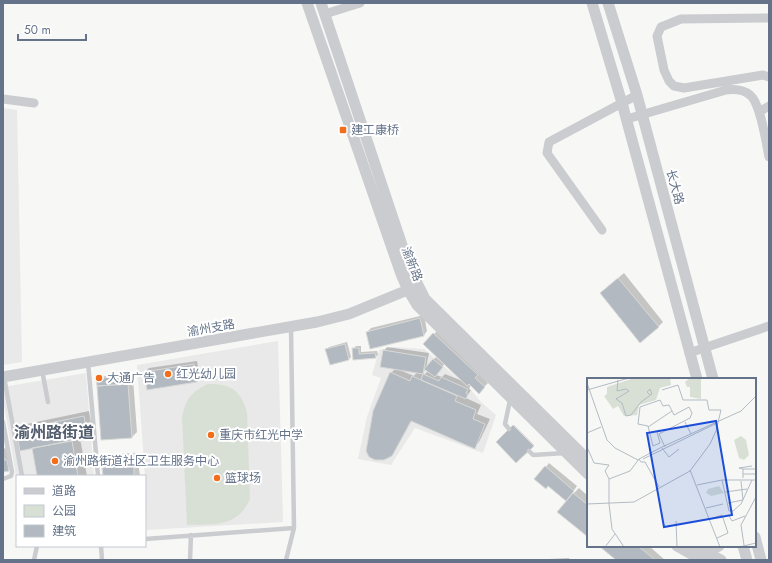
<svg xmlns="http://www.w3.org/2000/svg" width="772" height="563" font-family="Jost,'Noto Sans SC',sans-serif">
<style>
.built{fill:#e8e9e8}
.green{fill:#d8e0d5}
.shadow{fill:#0003;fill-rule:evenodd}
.building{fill:#b2b9c0;stroke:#d9dad7}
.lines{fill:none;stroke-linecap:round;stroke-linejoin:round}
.service{stroke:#caccd0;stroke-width:4.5}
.minor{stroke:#caccd0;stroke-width:9}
.tertiary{stroke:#caccd0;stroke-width:11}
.poi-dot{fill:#f36d1a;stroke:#fff;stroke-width:1.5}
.labels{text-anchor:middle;stroke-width:4;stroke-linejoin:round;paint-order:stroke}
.poi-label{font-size:12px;fill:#647389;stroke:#fff;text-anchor:start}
.street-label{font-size:12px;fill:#647389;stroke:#fff}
.district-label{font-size:16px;font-weight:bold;fill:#535d6d;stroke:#fff}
.inset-road{fill:none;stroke:#b3bbc4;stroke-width:1}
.view{fill:#1d4ed8;fill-opacity:0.15;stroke:#1d4ed8;stroke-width:2}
.inset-edge{fill:none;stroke:#647389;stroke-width:2}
</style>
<rect width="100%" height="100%" fill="#f7f8f5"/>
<path class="built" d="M3,108L17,110L22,362L3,365Z
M278,341L283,522L147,530L145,476L137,365Z
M393,347L424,349L470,389L481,402L496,415L483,453L415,428L391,465L358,459L367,417L381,378L372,375L379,350Z
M86,373L94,476H17V482L3,399V387Z"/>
<path class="green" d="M208,384C230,383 242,391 247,413L250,499C237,528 214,524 187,525L182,417C186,399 191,392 208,384Z"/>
<path class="shadow" d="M624,273L663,322L658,327L606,288Z
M424,315L427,331L424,335L371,348L367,332L371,328Z
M438,330L488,383L479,392L471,385L469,389L471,390L466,398L481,405L477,414L490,419L479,442L474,447L412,420L396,449L391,455V373L395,369L384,351L387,347L429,353L426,368L436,357L442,362L443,361L424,344ZM445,363L465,382L445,374L442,377L436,375ZM426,369L428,371L425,374L422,373ZM402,371L417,372L414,376Z
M347,342L351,357L349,359L327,349L329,347Z
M356,346H361V352L377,351L378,355L375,357L354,358L353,349Z
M197,361L200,378L196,382L145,372L149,368Z
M129,372L130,379H133L137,432L132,437L97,380L100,377Z
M89,411L93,431L88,436L80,438L87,476H38L33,447L17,430L22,425Z
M514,425L534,445L516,462L497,442Z
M6,448L12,466L8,470L3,471V449Z
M138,461L140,476H104L103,468L108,463ZM139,464V466L107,468V466Z
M549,463L577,486L572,493L573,494L579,488L588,496V536L572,496L546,467Z
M600,546H649L665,560H617Z
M569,558L570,560H527Z"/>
<path class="building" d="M618,278L659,327L640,343L600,293Z
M420,318L424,336L370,349L366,332Z
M433,333L478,375L475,378L485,387L479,394L469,384L467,386L423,344Z
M345,344L349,360L330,365L325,349Z
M352,348H359V354L375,353L376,358L353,360Z
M383,350L426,357L423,374L380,367Z
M433,359L443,367L435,377L424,369Z
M194,364L197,382L147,390L144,372Z
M390,372L410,381L412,376L457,396L455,401L476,410L473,419L485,424L475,449L411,421L392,456L384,460H375L369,457L366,451L373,411Z
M127,374L128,384L97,386L96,379Z
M423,374L439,381L441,377L468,389L466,393L468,394L466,399L421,380Z
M128,384L132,438L101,440L97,386Z
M84,416L88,437L20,451L16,430Z
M513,425L534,446L516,463L496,442Z
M72,441L78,476H37L32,448Z
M3,452L4,460H7L9,471L3,472Z
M134,465V476H103L102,468Z
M545,466L574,491L566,501L548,486L546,489L534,479Z
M573,493L588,505V537L557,512Z
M599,546H638L655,560H616Z"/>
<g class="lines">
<path class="service" d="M88,362L98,476
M42,370L48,402
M4,377L22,476
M3,422L12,472L11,476L3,479
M509,429L505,424L510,400
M529,451L533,455L565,453
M96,458L135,455
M145,539L294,528
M101,546L102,560
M34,560L37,546
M190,560L191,535
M286,560L294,528L291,327"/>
<path class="minor" d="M325,14L360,3
M769,18L681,19L661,27L657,36L664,70L669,81L674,86L684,88L763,75L769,77
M3,99L34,103
M759,112L769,106
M627,119L726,90C734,89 743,89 750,95C761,104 766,143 769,157
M602,230L547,153L549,142L637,95
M689,353L769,326"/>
<path class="tertiary" d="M307,3L401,274L408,290L417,305L588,474
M321,3L410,269L425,299L588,460
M592,3L622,103L697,379
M608,3L637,95L713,379
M3,377L317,322L349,314L415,287
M755,537L761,560
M677,546L702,560
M695,546L721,560
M743,546L747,560
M700,547L712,549L719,546"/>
</g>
<g class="poi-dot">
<rect x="339" y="126" width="8" height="8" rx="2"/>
<circle cx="168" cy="374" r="4"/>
<circle cx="99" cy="378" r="4"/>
<circle cx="211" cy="435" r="4"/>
<circle cx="55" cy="461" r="4"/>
<circle cx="217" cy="478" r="4"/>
</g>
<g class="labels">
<g class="poi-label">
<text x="351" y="134">建工康桥</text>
<text x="176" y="378">红光幼儿园</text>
<text x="107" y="382">大通广告</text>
<text x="219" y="439">重庆市红光中学</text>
<text x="63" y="465">渝州路街道社区卫生服务中心</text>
<text x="225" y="482">篮球场</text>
</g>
<g class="street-label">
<text transform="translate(675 187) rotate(75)" y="4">长大路</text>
<text transform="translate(412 264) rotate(69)" y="4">渝新路</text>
<text transform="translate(211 328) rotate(-10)" y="4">渝州支路</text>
</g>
<g class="district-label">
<text x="54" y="438">渝州路街道</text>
</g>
</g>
<g transform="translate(587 378)">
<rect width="169" height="169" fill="#f7f8f5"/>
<path d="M47,0H83L84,7L73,10L69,22L52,27L50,37L37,38L31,28L26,31L17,18L20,16V9ZM103,0H114V21L103,19V9H100L98,4ZM154,58L159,62L162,77L157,82L152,80L147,62ZM132,108L137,115L124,118L119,115L121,111Z" fill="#d8e0d5"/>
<path class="inset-road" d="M31,2L30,13L39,11L42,13L29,21L35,25L39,38L44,37L54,24L65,16L63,11L60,14L63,17M0,5L20,62L28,70L51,82M0,12L42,0M98,44L104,56M61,49L85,33M74,54L71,52L70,54L73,65L66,68L61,48L51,46L53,29L73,22L76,28L82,27L87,37L102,29L105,35L103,40L72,56L78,69M0,55L14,49M0,69L7,85L22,87L18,93L22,101M75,70L82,79L92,71M52,81L54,84H58L72,109M56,81L130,45M156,91L152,90L165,88M103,92L133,169M156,96H169M156,100V91H169M135,102L142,133H146L154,126L165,102M110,107L135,102H169M138,114L160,111M141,125L156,122L154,103M0,126L47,124L103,93L123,66L129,53L134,32H122L120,22H96L91,7L75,12M119,130L136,126M142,138L145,143L158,138M123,141L135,137L141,155L130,160M89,143L90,169M157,167L154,147L169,119M18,169L28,156M37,169L25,151L22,126V101L43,93L52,81L75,69L154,33L169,18M152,169L169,165"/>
<path class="view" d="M129,43L145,137L77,149L60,55Z"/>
<rect width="169" height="169" class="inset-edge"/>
</g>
<rect width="772" height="563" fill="none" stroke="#647389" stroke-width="8"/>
<rect x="16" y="475" width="130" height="72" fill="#ffffff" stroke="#c1c7d0"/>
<rect x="24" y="488" width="20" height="6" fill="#caccd0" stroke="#c1c7d0"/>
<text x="52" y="495" font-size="12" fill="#647389">道路</text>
<rect x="24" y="505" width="20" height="12" fill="#d8e0d5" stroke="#c1c7d0"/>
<text x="52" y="515" font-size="12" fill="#647389">公园</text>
<rect x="24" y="525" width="20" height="12" fill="#b2b9c0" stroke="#c1c7d0"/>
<text x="52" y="535" font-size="12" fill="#647389">建筑</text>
<path d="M18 34v6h68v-6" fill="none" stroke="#647389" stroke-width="2"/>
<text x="24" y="34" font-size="12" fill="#647389" stroke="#ffffff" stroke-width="3" paint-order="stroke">50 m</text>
</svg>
